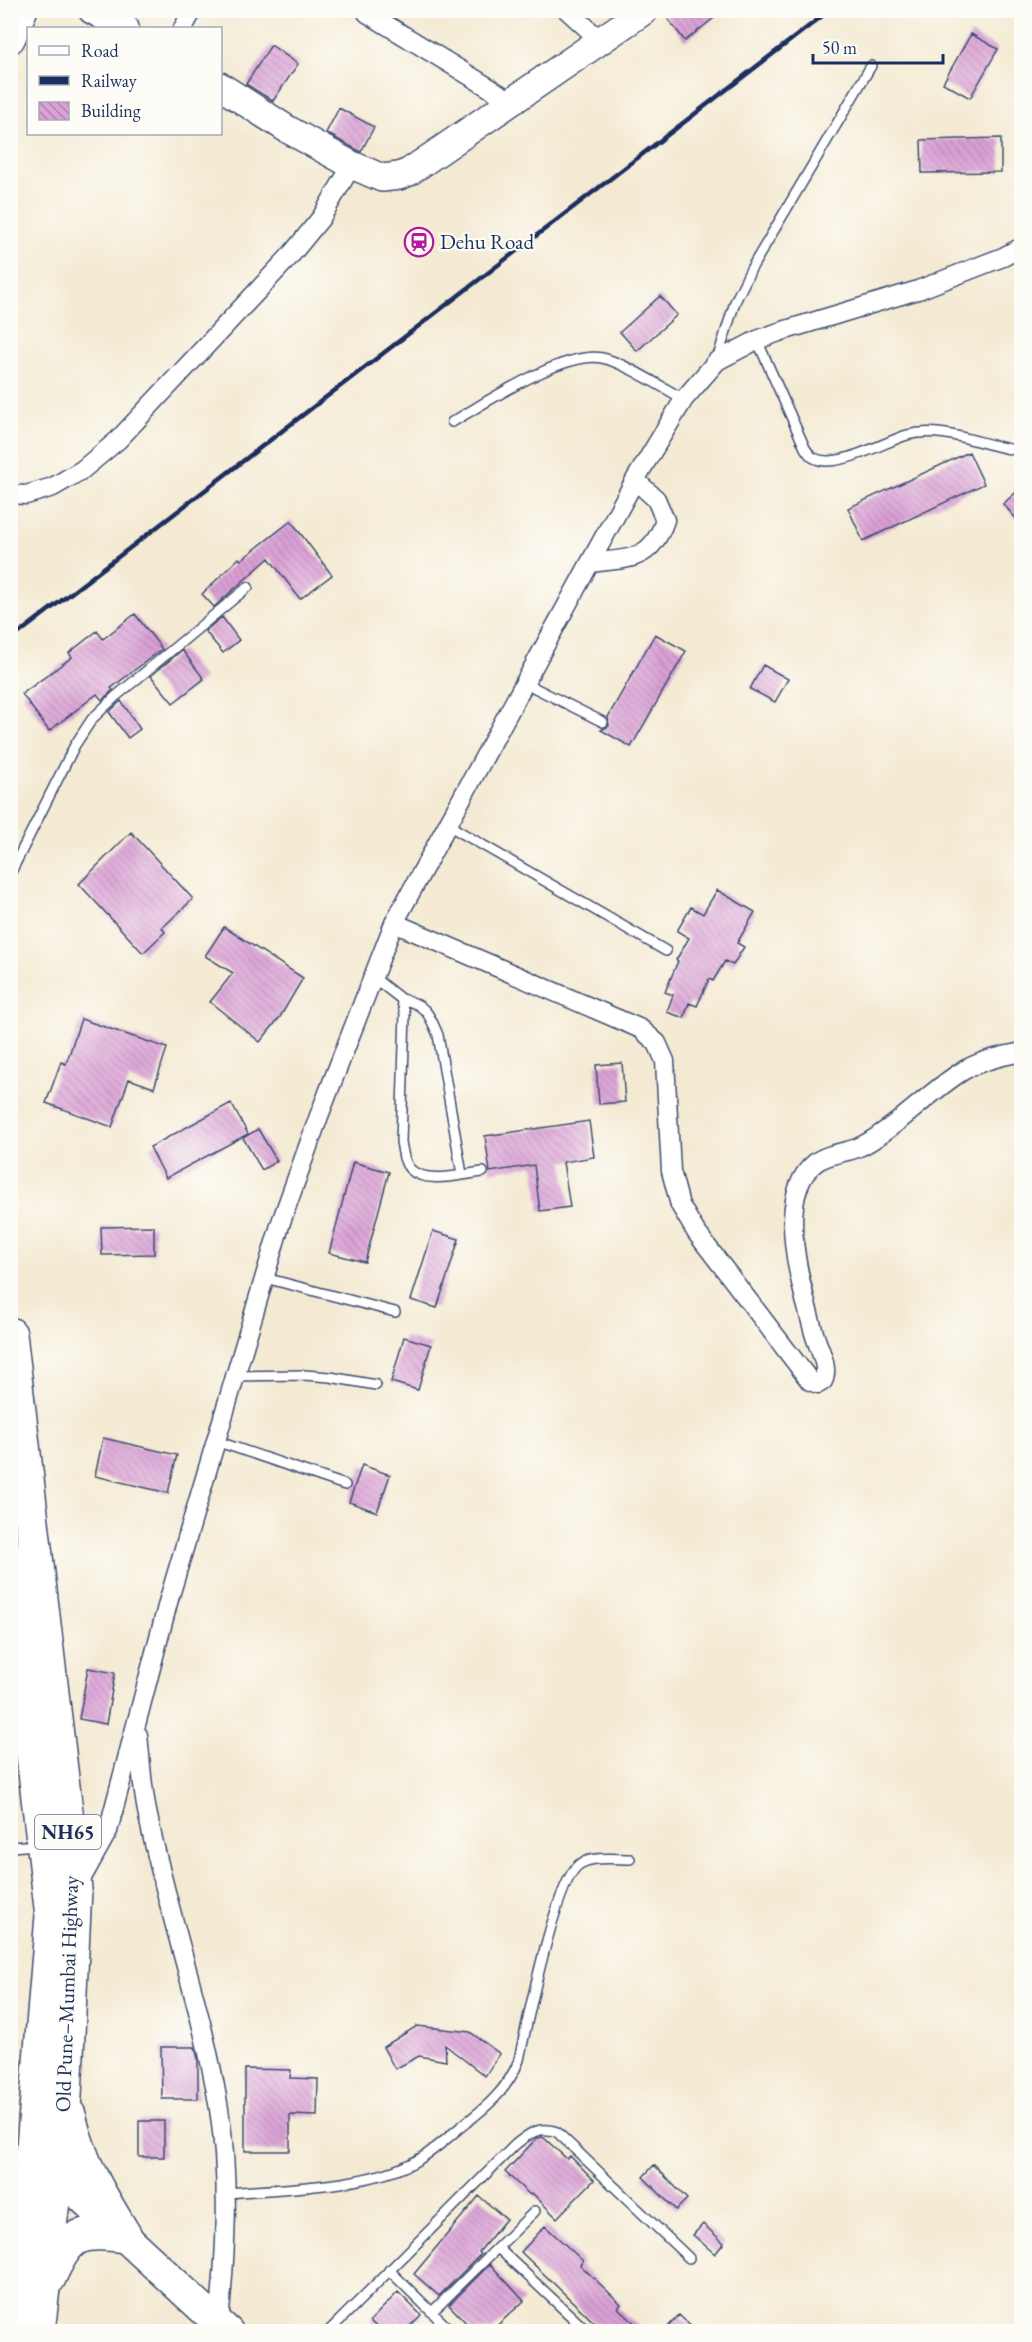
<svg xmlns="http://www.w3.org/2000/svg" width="1032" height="2342" font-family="'EB Garamond',serif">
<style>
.building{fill:url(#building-back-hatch)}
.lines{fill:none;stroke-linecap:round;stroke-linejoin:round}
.lane-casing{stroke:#3c4b70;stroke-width:12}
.street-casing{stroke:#3c4b70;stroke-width:21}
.secondary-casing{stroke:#3c4b70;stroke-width:30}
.primary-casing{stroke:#3c4b70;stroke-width:33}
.highway-casing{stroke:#3c4b70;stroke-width:36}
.lane{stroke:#fff;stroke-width:9}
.street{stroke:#fff;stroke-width:18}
.secondary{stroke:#fff;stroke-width:27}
.primary{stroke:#fff;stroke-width:30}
.highway{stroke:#fff;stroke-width:33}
.rail{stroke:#1b2f5e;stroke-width:4.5}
.labels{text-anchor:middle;stroke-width:4.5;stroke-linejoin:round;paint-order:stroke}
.shield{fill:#fdfcf7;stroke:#5f6c8c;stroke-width:1.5}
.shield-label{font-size:20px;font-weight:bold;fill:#1b2f5e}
.poi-label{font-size:21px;fill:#1b2f5e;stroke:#fdfcf7;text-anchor:start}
.street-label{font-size:21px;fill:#1b2f5e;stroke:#fdfcf7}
</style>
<defs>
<pattern id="building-back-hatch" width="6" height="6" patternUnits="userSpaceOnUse" patternTransform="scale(1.5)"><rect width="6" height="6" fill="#dba0d6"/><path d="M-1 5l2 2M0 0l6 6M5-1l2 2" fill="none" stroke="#b183b1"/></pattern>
</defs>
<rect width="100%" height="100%" fill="#fdfcf7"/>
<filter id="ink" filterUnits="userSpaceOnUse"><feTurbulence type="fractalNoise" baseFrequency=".0167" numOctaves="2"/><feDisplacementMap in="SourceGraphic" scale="12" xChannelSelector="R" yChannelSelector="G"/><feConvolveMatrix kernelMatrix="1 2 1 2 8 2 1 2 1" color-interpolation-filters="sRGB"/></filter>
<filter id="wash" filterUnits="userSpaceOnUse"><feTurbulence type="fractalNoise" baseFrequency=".008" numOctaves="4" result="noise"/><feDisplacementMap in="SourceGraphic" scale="24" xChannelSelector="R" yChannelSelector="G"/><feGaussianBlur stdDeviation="1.35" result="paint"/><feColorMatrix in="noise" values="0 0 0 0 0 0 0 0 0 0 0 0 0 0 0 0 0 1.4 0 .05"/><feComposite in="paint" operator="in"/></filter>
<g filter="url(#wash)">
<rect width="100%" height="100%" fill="#f4ead3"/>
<g id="blocks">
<path class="building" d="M661,10H724L685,41Z
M971,34L998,49L970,98L943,83Z
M271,45L298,64L273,101L246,84Z
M339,108L374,127L361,152L326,133Z
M1001,138V172L922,173L921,140Z
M660,296L677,315L637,351L620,332Z
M969,452L984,484L863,541L848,508Z
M1022,487V525L1003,504Z
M291,521L332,575L300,599L269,558L214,607L202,594L239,558L241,560Z
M135,614L162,649L111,688L113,690L102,700L97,694L49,731L22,694L72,657L69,653L97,631L103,639Z
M222,617L239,640L223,653L205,631Z
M655,634L686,651L631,747L601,730L609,726L608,717Z
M182,650L204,679L173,703L151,676Z
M763,665L788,679L775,702L750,689Z
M121,701L140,729L128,738L109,712Z
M131,832L193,899L162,928L165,932L143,953L79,884Z
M717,890L755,912L737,943L744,947L733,965L725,961L713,981L709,979L697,1006L689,1003L684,1018L667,1012L673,995L665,992L678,961L676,960L689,938L677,931L691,907L703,914Z
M224,927L303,978L280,1017L260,1042L210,1002L233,973L205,956Z
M81,1019L167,1048L154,1088L129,1079L112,1127L46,1103L61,1062L66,1064Z
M622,1063L625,1102L599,1104L596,1065Z
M231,1103L248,1134L166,1178L150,1147Z
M589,1121L594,1157L563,1162L570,1207L540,1211L534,1165L490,1172L485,1136Z
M258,1129L277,1161L262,1170L243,1138Z
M353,1162L389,1172L365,1262L329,1253Z
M154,1226V1254L102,1255L101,1227Z
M433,1231L459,1239L437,1308L411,1300Z
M404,1337L431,1345L418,1390L391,1382Z
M103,1438L177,1455L168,1493L95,1476Z
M362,1465L390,1475L377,1512L349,1502Z
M88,1668L115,1673L106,1724L79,1719Z
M417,2026L470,2032L500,2054L485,2076L445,2045L446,2061L419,2056L395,2069L383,2047Z
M161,2047H195L198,2059V2099H162Z
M245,2069L291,2070L290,2078L318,2079L317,2116L290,2115V2151H245Z
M139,2121H164V2157H139Z
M543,2137L567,2159L570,2156L594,2180L557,2218L532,2193L530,2195L505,2172L537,2138Z
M654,2165L687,2199L676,2210L643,2177Z
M479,2196L506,2219L479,2252L481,2254L439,2296L414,2274Z
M703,2224L724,2243L715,2254L693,2235Z
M545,2226L583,2261L580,2265L621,2304L618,2308L643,2331H611L603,2324L600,2328L521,2252Z
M490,2264L524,2301L491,2331H474L449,2305Z
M398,2292L421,2315L405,2331H381L370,2321Z
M679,2315L696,2331H664Z"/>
</g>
</g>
<g filter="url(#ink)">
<use href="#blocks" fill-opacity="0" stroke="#3c4b70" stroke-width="1.5"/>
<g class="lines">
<g class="lane-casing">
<path id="lane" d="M757,340L805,448C807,451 810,456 814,458C836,470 884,442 907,435C944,425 985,447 1022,451
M717,360L735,302L751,269L871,66
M452,422C487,402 563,351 602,358C623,362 663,388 684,399
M525,683L603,722
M448,825L666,951
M10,874L75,745L92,719L115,697L248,587
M373,977L401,999L405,1013L401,1142C403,1151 403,1162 410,1169C426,1185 463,1174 483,1172
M401,999C425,1004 429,1013 438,1035L462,1174
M265,1278L395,1312
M236,1376L304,1375L330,1377L376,1385
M216,1441L345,1485
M10,1847L38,1845
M227,2193C282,2188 368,2188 416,2161C433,2152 448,2137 463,2125C487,2107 508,2089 519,2060C526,2028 556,1877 580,1864C593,1856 616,1859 630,1859
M498,2248L588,2332
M389,2270L452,2332
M432,2312L535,2211
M328,2332L516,2144C530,2133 539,2126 557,2132L689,2258"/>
</g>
<g class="street-casing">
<path id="street" d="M567,10L600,40
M367,13L511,101
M183,28L193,10
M10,494L26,495L53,487L82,470L118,440L290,256L321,218L352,165
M590,563C629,558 651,562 665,520L656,499L635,480
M394,923L641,1029L657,1043L665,1061L671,1171L680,1205L696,1232L810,1381L818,1384L823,1381C830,1367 818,1348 814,1333C802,1288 773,1197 815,1163C826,1154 844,1153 857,1148C867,1144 877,1137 885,1131C911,1113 934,1089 961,1072C979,1061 1001,1056 1022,1052
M138,1735C141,1762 142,1790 148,1816C168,1915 203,2010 219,2109C230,2181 226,2251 219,2323
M78,1885L108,1831L169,1599L281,1222L319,1116L394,923L635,480L684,399L717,361L757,340L779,332L918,290L1003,257L1022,247"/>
</g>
<g class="secondary-casing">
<path id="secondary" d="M92,10L125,28
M220,86L287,129L352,165L382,178L399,176L409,172L645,10"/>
</g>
<g class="primary-casing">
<path id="primary" d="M10,38L22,10
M36,2171L57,2172L74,2190L228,2332"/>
</g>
<g class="highway-casing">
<path id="highway" d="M10,1334L75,1889L65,2096L38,2332
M10,1560L52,1916L31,2171L11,2332
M69,2115C79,2161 101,2197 125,2236
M49,2278C68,2235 78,2229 125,2236"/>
</g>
<use href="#lane" class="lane"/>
<use href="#street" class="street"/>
<use href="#secondary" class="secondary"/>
<use href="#primary" class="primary"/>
<use href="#highway" class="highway"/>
<path class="rail" d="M10,640L830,10"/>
</g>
</g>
<defs>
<g id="station-ring" transform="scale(1.5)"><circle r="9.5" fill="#fdfcf7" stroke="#b5179e" stroke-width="1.5"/><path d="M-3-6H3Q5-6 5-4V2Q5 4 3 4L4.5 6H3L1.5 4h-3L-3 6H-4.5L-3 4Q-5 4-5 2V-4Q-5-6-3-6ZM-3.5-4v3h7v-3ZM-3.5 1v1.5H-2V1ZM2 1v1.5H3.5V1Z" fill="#b5179e"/></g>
</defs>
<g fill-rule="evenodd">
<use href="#station-ring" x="419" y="242"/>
</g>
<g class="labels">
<rect class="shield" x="35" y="1815" width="66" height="34" rx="4.5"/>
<g class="shield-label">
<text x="68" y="1839">NH65</text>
</g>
<g class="poi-label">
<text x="440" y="249">Dehu Road</text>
</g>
<g class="street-label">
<text transform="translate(67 1994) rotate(-88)" y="7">Old Pune–Mumbai Highway</text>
</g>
</g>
<rect width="1032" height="2342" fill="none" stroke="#fdfcf7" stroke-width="36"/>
<rect x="27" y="27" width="195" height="108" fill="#fdfcf7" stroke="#a3aaba" stroke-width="1.5"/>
<rect x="39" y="46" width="30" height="9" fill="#ffffff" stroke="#a3aaba" stroke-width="1.5"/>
<text x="81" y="57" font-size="18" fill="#1b2f5e">Road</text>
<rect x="39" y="76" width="30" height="9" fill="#1b2f5e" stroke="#a3aaba" stroke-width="1.5"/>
<text x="81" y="87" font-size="18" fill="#1b2f5e">Railway</text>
<rect x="39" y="102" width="30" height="18" fill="url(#building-back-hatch)" stroke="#a3aaba" stroke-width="1.5"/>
<text x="81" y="117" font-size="18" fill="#1b2f5e">Building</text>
<path d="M813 54v9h130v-9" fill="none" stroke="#1b2f5e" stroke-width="3"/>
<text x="822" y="54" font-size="18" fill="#1b2f5e" stroke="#fdfcf7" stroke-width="4.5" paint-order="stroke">50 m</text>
</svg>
